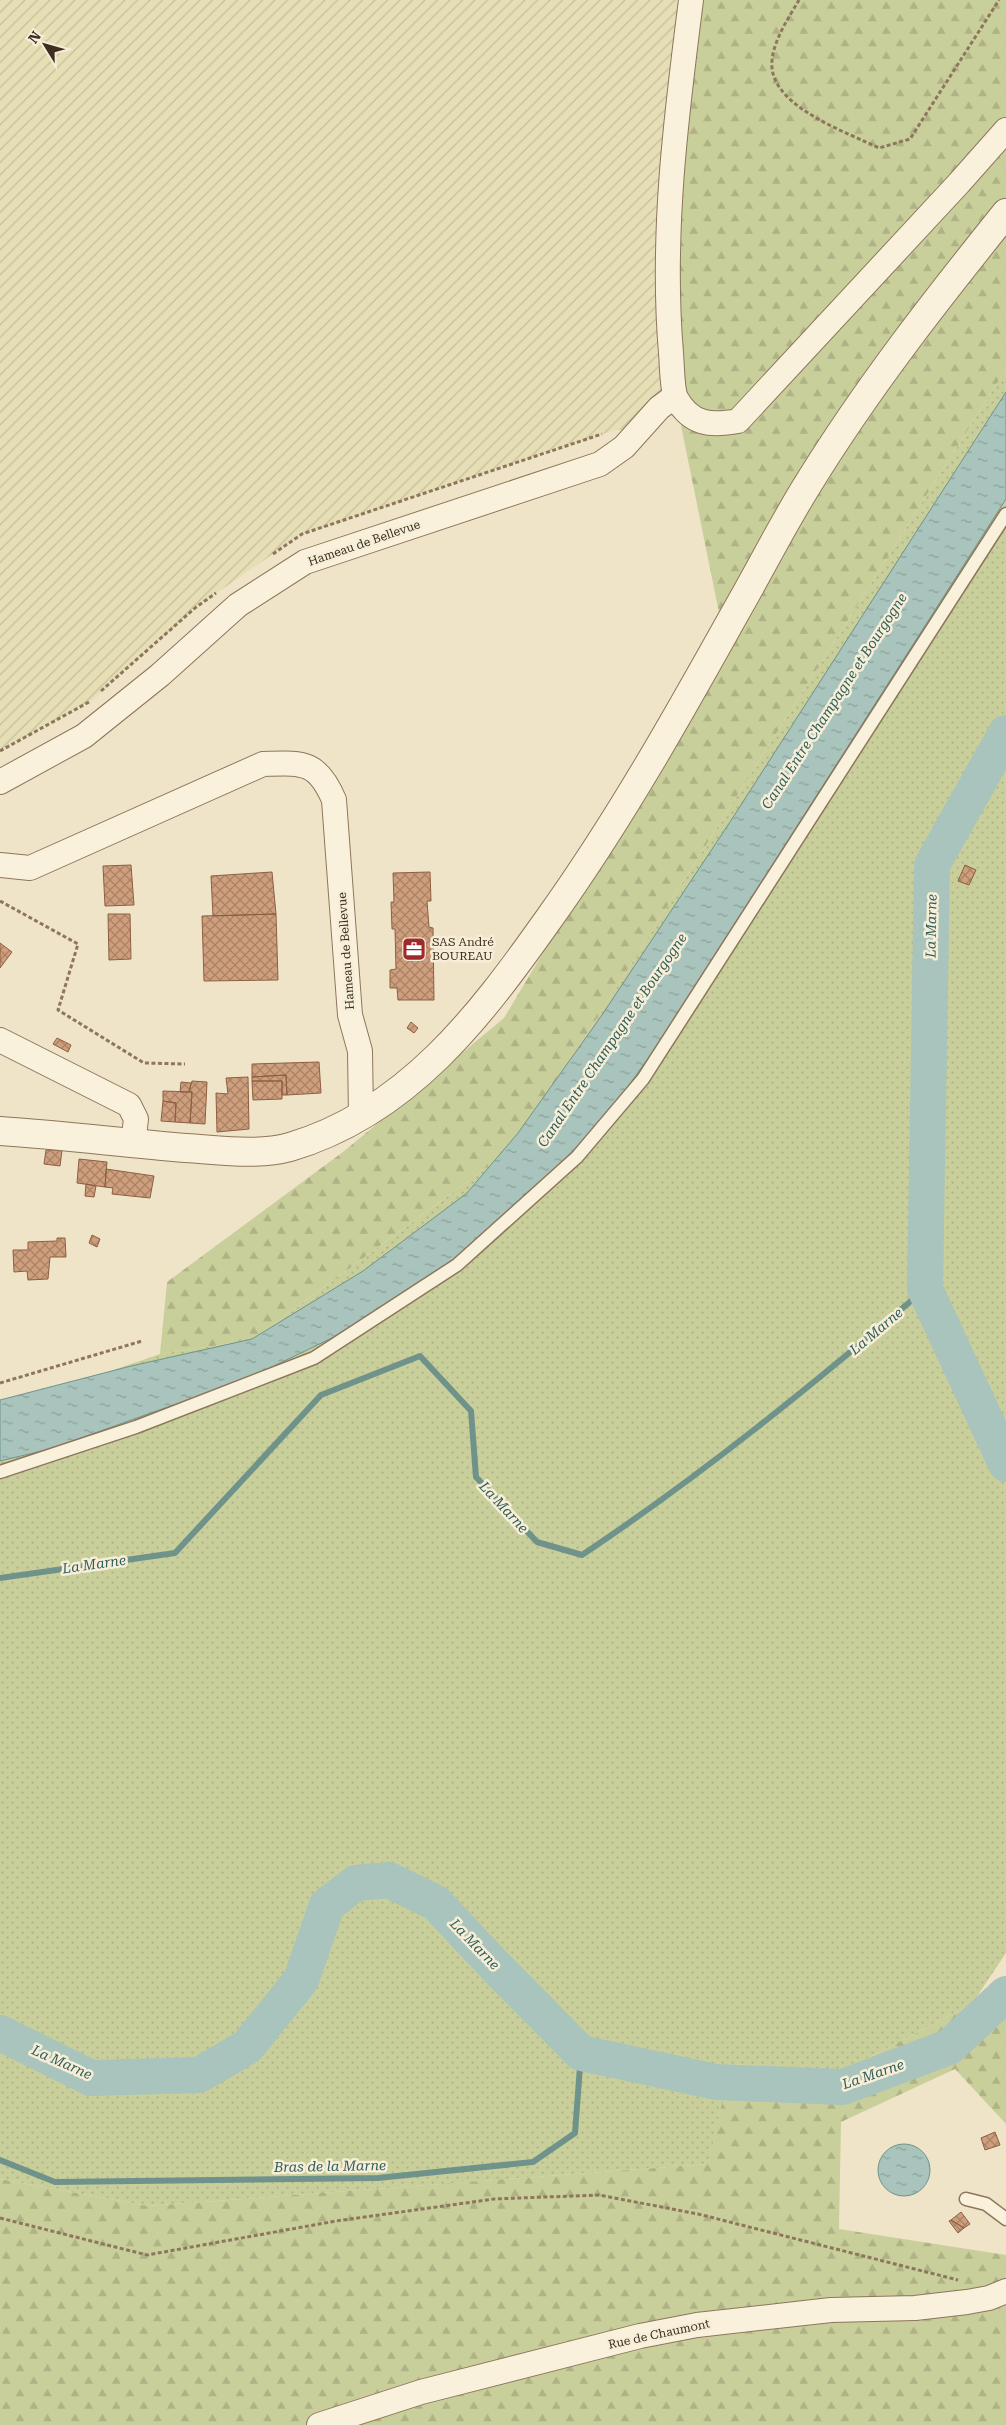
<svg xmlns="http://www.w3.org/2000/svg" width="1006" height="2425" font-family="'Roboto Serif',serif">
<style>
.farmland{fill:url(#farmland-furrows)}
.grass{fill:url(#grass-dots)}
.forest{fill:url(#forest-firs)}
.water{fill:url(#water-ripples);stroke:#6f938a}
.lines{fill:none;stroke-linecap:round;stroke-linejoin:round}
.stream{stroke:#6f938a;stroke-width:6}
.river{stroke:#a9c4bc;stroke-width:36}
.building{fill:url(#building-cross-hatch);stroke:#8d5f41}
.service-casing{stroke:#8d765c;stroke-width:15}
.minor-casing{stroke:#8d765c;stroke-width:26}
.tertiary-casing{stroke:#8d765c;stroke-width:30}
.path{stroke:#8d765c;stroke-width:3;stroke-dasharray:4 2.5;stroke-linecap:butt}
.service{stroke:#faf1dc;stroke-width:12}
.minor{stroke:#faf1dc;stroke-width:24}
.tertiary{stroke:#faf1dc;stroke-width:28}
.labels{text-anchor:middle;stroke-width:5;stroke-linejoin:round;paint-order:stroke}
.street-label{font-size:12px;fill:#3d2e20;stroke:#f7eed8}
.poi-label{font-size:12px;fill:#3d2e20;stroke:#f7eed8;text-anchor:start}
.water-label{font-size:14px;font-style:italic;fill:#2f5d5a;stroke:#f7eed8}
</style>
<defs>
<pattern id="farmland-furrows" width="10" height="10" patternUnits="userSpaceOnUse" patternTransform="scale(1.25)"><rect width="10" height="10" fill="#e6deb5"/><path d="M-1 1l2-2M0 10L10 0M9 11l2-2" fill="none" stroke="#c6bf9b"/></pattern>
<pattern id="grass-dots" width="8" height="8" patternUnits="userSpaceOnUse" patternTransform="scale(1.25)"><rect width="8" height="8" fill="#c9cf9b"/><path d="M2 2h.1M6 6h.1" fill="none" stroke="#aeb285" stroke-width="1.8" stroke-linecap="round"/></pattern>
<pattern id="forest-firs" width="22" height="20" patternUnits="userSpaceOnUse" patternTransform="scale(1.25)"><rect width="22" height="20" fill="#c9cf9b"/><path d="M5 1l3.5 6h-7zM16 11l3.5 6h-7z" fill="#aeb285"/></pattern>
<pattern id="water-ripples" width="26" height="14" patternUnits="userSpaceOnUse" patternTransform="scale(1.25)"><rect width="26" height="14" fill="#a9c4bc"/><path d="M2 4q2-2 4 0t4 0M15 11q2-2 4 0t4 0" fill="none" stroke="#8ba098"/></pattern>
<pattern id="building-cross-hatch" width="8" height="8" patternUnits="userSpaceOnUse" patternTransform="scale(1.25)"><rect width="8" height="8" fill="#cf9f7d"/><path d="M0 0l8 8M0 8l8-8" fill="none" stroke="#a98266"/></pattern>
</defs>
<rect width="100%" height="100%" fill="#f0e4c8"/>
<path class="farmland" d="M0,0H691L675,396L643,427L612,431L302,534L195,608L92,700L0,751Z"/>
<path class="grass" d="M1006,369V1953L972,2004L841,2072L731,2064L709,2164L148,2206L0,2179V1409L160,1354L252,1340L517,1145Z"/>
<path class="forest" d="M691,0H1006V369L517,1145L252,1340L160,1354L167,1282L343,1152L504,1018L726,647L675,396L669,321Z
M1006,1996V2124L955,2069L841,2122L839,2229L1006,2255V2425H0V2179L148,2206L708,2164L731,2064L841,2072L972,2004Z"/>
<path class="water" d="M1006,392V499L654,1050L604,1120L510,1213L477,1242L406,1297L336,1336L249,1378L50,1449L0,1461V1400L131,1366L252,1339L363,1271L467,1193L518,1133L602,1015L730,822Z
M878 2170a26 26 0 1 1 52 0a26 26 0 1 1-52 0Z"/>
<g class="lines">
<path class="stream" d="M0,1578L175,1553L321,1395L420,1356L471,1411L476,1477L537,1542L582,1555C702,1475 815,1383 925,1289
M0,2160L55,2182L378,2178L533,2162L575,2133L581,2053"/>
<path class="river" d="M1006,733L932,865L925,1289L1006,1464
M0,2033L91,2078L199,2075L247,2047L301,1980L327,1905L356,1883L389,1880L436,1903L496,1967L581,2053L716,2082L843,2087L949,2047L1006,1994"/>
</g>
<path class="building" d="M131,865L134,905L105,906L103,866Z
M965,865L976,870L969,885L958,881Z
M272,872L276,914L213,916L211,876Z
M430,872L431,901H427L429,927L433,928L434,1000H398L397,988H390V970L396,969L395,929H392L391,902H394L393,873Z
M108,914H130L131,959L109,960Z
M276,914L278,980L204,981L202,916Z
M0,943L12,952L0,968Z
M411,1022L418,1028L414,1033L407,1028Z
M57,1038L71,1045L68,1052L53,1044Z
M319,1062L321,1093L287,1095L286,1075L252,1077V1064Z
M286,1075L287,1095H282V1081H252V1077Z
M248,1077L249,1129L217,1132L216,1093L228,1094L226,1078Z
M192,1081L207,1082L205,1124L190,1123L192,1092H189Z
M252,1081H282V1099L253,1100Z
M181,1082L191,1083L189,1092H180Z
M163,1091L192,1092L190,1123L175,1122L176,1103L163,1101Z
M163,1101L176,1103L175,1122L161,1121Z
M46,1150H62L60,1166L44,1164Z
M79,1159L107,1162L105,1187L77,1183Z
M106,1169L154,1176L150,1198L112,1194L113,1188L105,1187Z
M86,1184L96,1186L94,1197L85,1196Z
M92,1235L100,1239L97,1247L89,1243Z
M57,1238H65L66,1257H50L48,1279L28,1280L27,1271L14,1272L13,1250H28V1242L57,1241Z
M995,2132L1000,2145L985,2150L981,2138Z
M961,2212L970,2224L964,2228L951,2220Z
M951,2220L964,2228L958,2233L949,2221Z"/>
<g class="lines">
<g class="service-casing">
<path id="service" d="M0,1472L136,1427L314,1358L457,1265L577,1157L643,1079L1006,514
M966,2199L986,2204L1006,2219"/>
</g>
<g class="minor-casing">
<path id="minor" d="M691,0C676,117 661,235 671,353C672,364 672,389 676,398C691,425 711,426 738,421L959,183L1006,130
M0,782L84,736L160,675L238,605L305,562L600,464L624,447L659,408L675,396
M0,865L30,868L263,764C302,763 317,760 334,800L350,1015L360,1051L361,1116
M0,1040L129,1105L136,1119L133,1144
M319,2425L421,2392L640,2336L697,2325L831,2310L915,2308L967,2302L989,2298L1006,2291"/>
</g>
<g class="tertiary-casing">
<path id="tertiary" d="M0,1131C62,1135 124,1143 186,1148C219,1150 257,1156 290,1147C408,1112 480,1016 548,920C619,821 679,714 738,608C762,566 783,524 808,484C867,388 936,300 1006,213"/>
</g>
<path class="path" d="M799,0C788,19 770,45 772,68C776,108 846,132 879,148L910,139L999,0
M273,554L302,534L602,434
M101,691L195,608L216,593
M0,751L89,702
M0,901L78,944L58,1010L144,1063L185,1064
M0,1383L142,1341
M0,2218L147,2255L336,2221L494,2199L599,2195L698,2214L958,2280"/>
<use href="#service" class="service"/>
<use href="#minor" class="minor"/>
<use href="#tertiary" class="tertiary"/>
</g>
<defs>
<g id="office-square" transform="scale(1.25)"><rect x="-9" y="-9" width="18" height="18" rx="4" fill="#9e2a2b" stroke="#f7eed8"/><path d="M-6-3h4V-5.5h4V-3h4V5H-6ZM-1-4.5V-3h2v-1.5ZM-6 0V1H6V0Z" fill="#fff"/></g>
</defs>
<g fill-rule="evenodd">
<use href="#office-square" x="414" y="949"/>
</g>
<g class="labels">
<g class="street-label">
<text transform="translate(364 543) rotate(-19)" y="4">Hameau de Bellevue</text>
<text transform="translate(346 951) rotate(-94)" y="4">Hameau de Bellevue</text>
<text transform="translate(659 2334) rotate(-12)" y="4">Rue de Chaumont</text>
</g>
<g class="poi-label">
<text x="432" y="946">SAS André<tspan x="432" dy="14">BOUREAU</tspan></text>
</g>
<g class="water-label">
<text transform="translate(834 701) rotate(-57)" y="5">Canal Entre Champagne et Bourgogne</text>
<text transform="translate(931 926) rotate(-89)" y="5">La Marne</text>
<text transform="translate(612 1040) rotate(-56)" y="5">Canal Entre Champagne et Bourgogne</text>
<text transform="translate(876 1331) rotate(-40)" y="5">La Marne</text>
<text transform="translate(504 1507) rotate(47)" y="5">La Marne</text>
<text transform="translate(94 1564) rotate(-8)" y="5">La Marne</text>
<text transform="translate(475 1944) rotate(46)" y="5">La Marne</text>
<text transform="translate(62 2062) rotate(24)" y="5">La Marne</text>
<text transform="translate(873 2074) rotate(-19)" y="5">La Marne</text>
<text transform="translate(330 2166) rotate(-1)" y="5">Bras de la Marne</text>
</g>
</g>
<g transform="translate(45 45) rotate(307)" stroke="#f7eed8" stroke-width="4" paint-order="stroke">
<path d="M0-4L9 19L0 12L-9 19Z" fill="#3d2e20"/>
<text y="-8" font-size="14" font-weight="bold" text-anchor="middle" fill="#3d2e20">N</text>
</g>
</svg>
